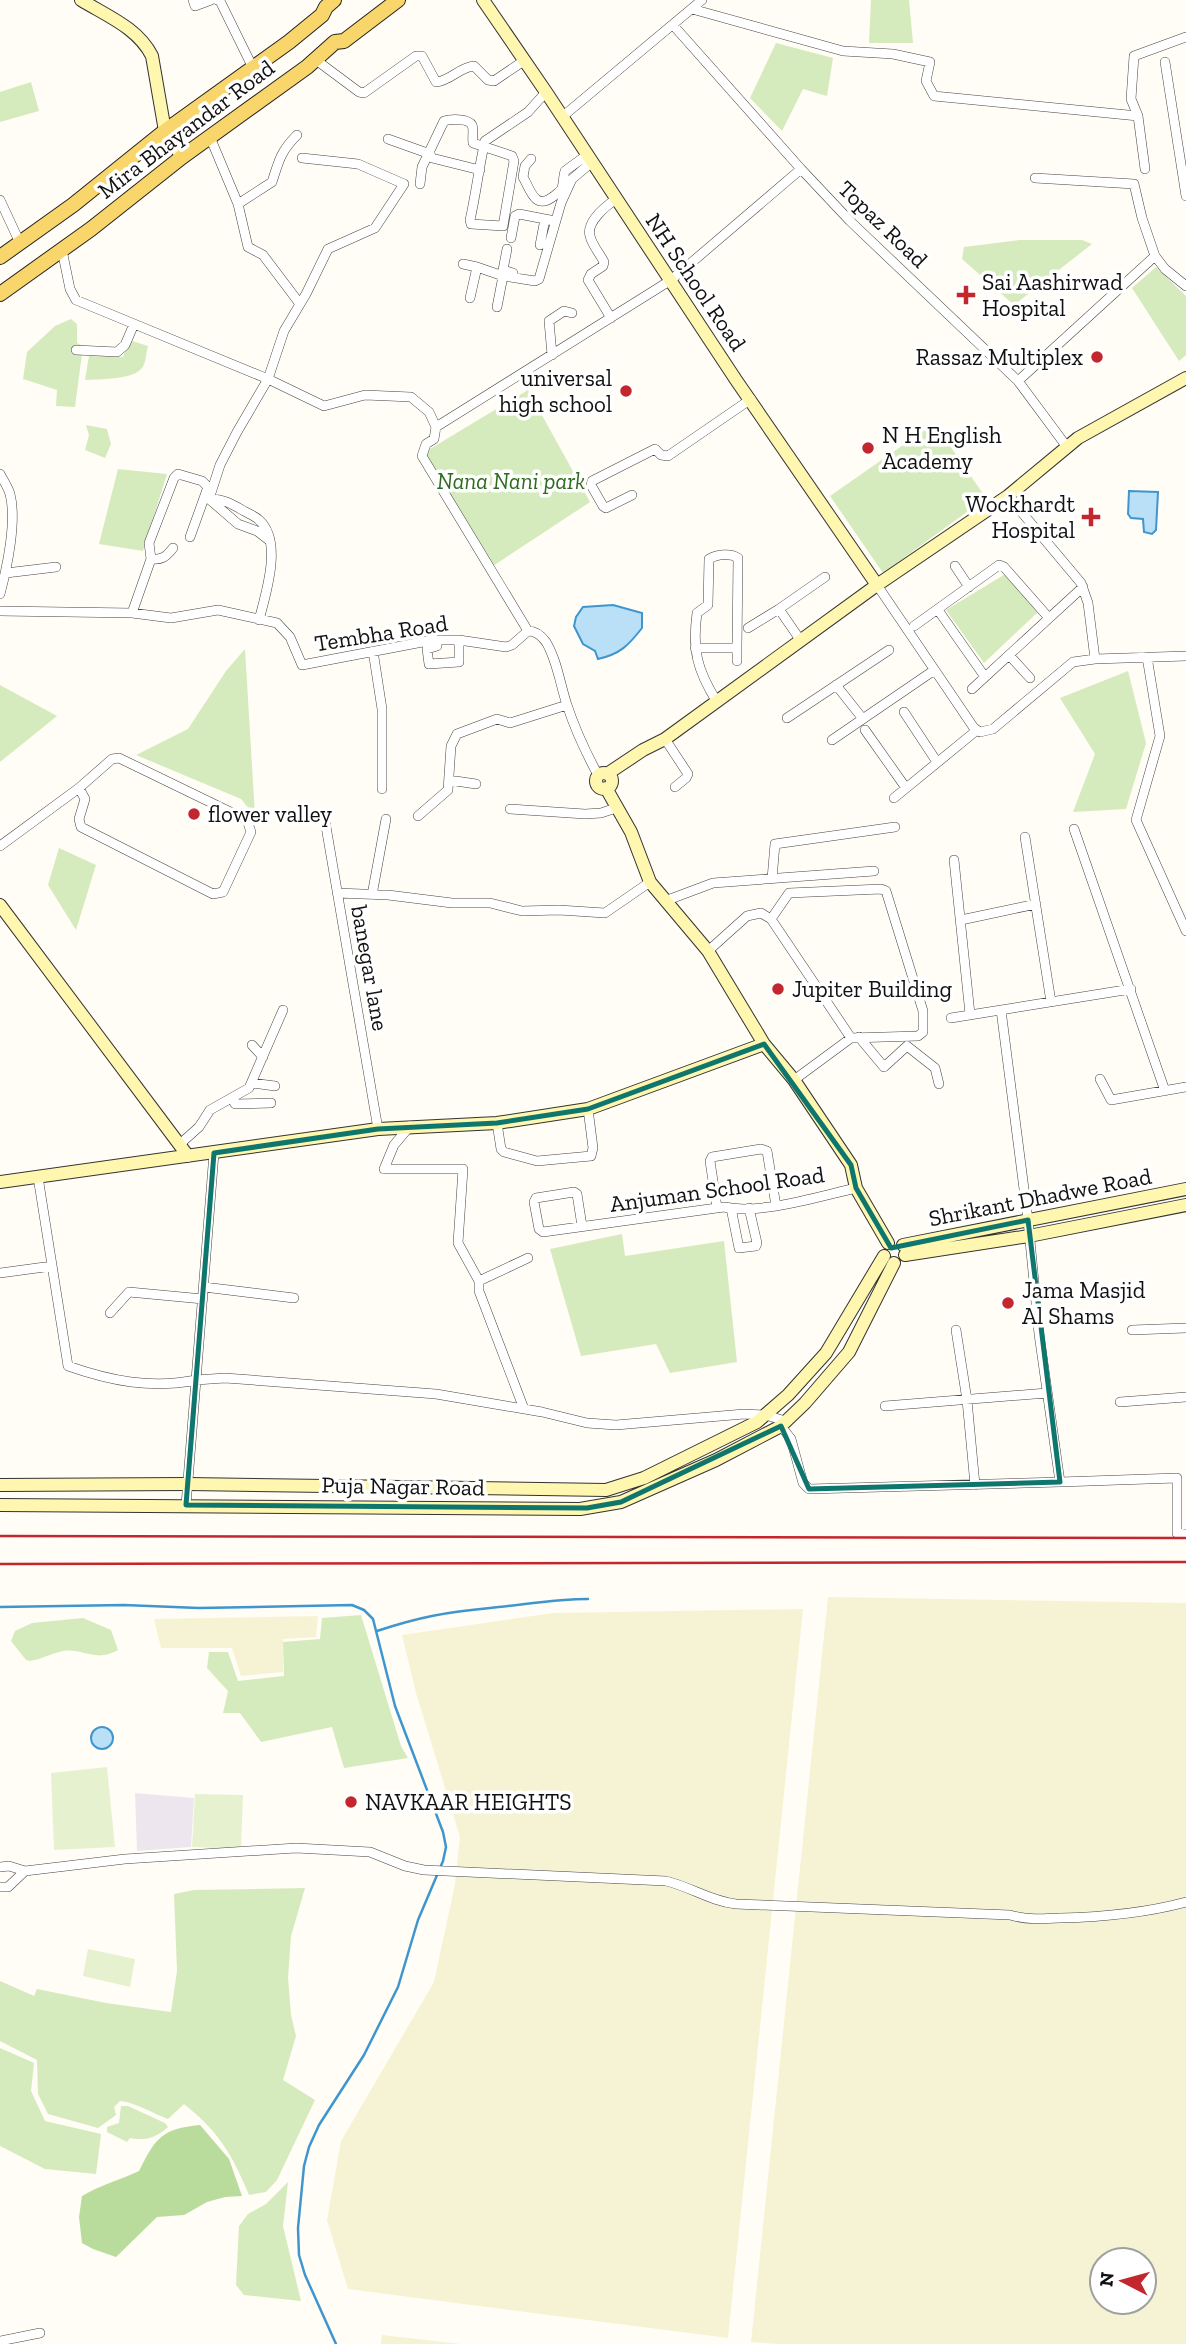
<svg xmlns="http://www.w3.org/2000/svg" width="1186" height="2344" font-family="'Zilla Slab',serif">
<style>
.industrial{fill:#eee6ef}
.farmland{fill:#f6f3d4;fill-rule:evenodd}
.green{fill:#d5ebbd}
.forest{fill:#b9dc9c}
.pitch{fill:#e6f2cf}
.water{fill:#b9e0f7;stroke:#3f96cf;stroke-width:2}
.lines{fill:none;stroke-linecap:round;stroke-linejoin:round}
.stream{stroke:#3f96cf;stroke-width:2.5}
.street-casing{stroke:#444;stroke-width:10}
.secondary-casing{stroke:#333;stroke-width:14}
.primary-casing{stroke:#222;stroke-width:16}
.street{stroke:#fff;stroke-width:9}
.secondary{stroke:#fff6b0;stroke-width:12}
.primary{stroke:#f9d66b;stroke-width:14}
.rail{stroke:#c4262e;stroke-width:2.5}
.marked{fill:none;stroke:#0f766e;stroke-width:5;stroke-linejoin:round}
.poi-dot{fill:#c4262e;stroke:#fff;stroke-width:2.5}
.labels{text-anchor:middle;stroke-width:7;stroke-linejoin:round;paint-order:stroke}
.street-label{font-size:23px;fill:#111;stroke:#fff}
.poi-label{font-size:23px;fill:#111;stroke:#fff;text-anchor:start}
.park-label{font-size:23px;font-style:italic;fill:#2f6b1f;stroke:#fff}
</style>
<rect width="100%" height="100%" fill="#fffdf5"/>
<path class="industrial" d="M135,1793L194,1798L191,1847L137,1851Z"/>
<path class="farmland" d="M828,1597L1186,1603V2344H778L751,2342ZM1102,2260H1144V2302H1102Z
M803,1609L728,2338L348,2289L327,2220L341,2141L434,1982L455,1884L460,1837L416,1693L402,1635L553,1613Z
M318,1616L316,1637L283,1639V1672L241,1676L232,1648H161L154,1619Z
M382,2335L461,2344H381Z"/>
<path class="green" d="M871,0H909L913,43H869Z
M776,43L833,58L827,96L803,89L782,131L750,98Z
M31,82L39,111L0,122V92Z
M1019,240H1082L1092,244L1014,305L962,259L964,247Z
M1156,267L1186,296V355L1179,361L1132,288Z
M71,319L77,324V343L83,346L75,407L56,406L57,390L23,379L27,352L55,326Z
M129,340L148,346C146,353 146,363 142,368C133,380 99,379 85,380L89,356L123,357Z
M528,390L590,502L493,566L425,452Z
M86,425L107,429L111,444L105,458L85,450L89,435Z
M929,427L941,433L986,498L883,573L830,496Z
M118,469L167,474L143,551L99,544Z
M1007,573L1039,611L984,663L946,610Z
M245,649L255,816L241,799L136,755L188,729L226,671Z
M1128,671L1146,743L1126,809L1073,812L1095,754L1060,698Z
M0,685L57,716L0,762Z
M59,848L96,865L76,930L48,885Z
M622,1234L625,1256L724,1241L737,1362L670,1373L656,1344L581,1356L550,1249Z
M361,1615L401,1746L408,1758L344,1768L332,1727L261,1742L240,1713H223L228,1691L207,1668L209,1652H228L238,1681L284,1676L283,1642L320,1639L322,1618Z
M83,1618L111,1630L118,1650C95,1663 84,1648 63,1651C52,1653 42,1659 30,1661L26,1660L11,1641L15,1631L32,1623Z
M305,1888L291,1936L288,1978L291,2015L296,2036L283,2080L315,2100L277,2180L266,2192L249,2195C232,2154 219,2132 184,2104L168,2119C154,2114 134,2102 120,2101L114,2107L116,2115L98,2128L48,2114L38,2094L37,2060L0,2041V1981L34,1996L37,1989L106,2003L171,2012L177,1971L174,1894L194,1890Z
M0,2048L34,2063L31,2091L45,2121L101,2134L96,2174L45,2169L0,2146Z
M121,2106H128L165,2123L168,2127C156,2138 145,2141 130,2138L127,2142L107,2132V2127L119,2123Z
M288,2182L283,2226L301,2301L244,2295L236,2285L239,2226L248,2214L266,2204Z"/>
<path class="forest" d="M200,2125L229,2159L242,2196L225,2197L207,2202L184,2215L157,2217L116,2257L93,2249L82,2243L79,2217L82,2196C100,2185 120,2180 139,2171C156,2137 162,2129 200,2125Z"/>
<path class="pitch" d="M107,1767L115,1847L54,1850L51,1773Z
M195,1794L243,1795L241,1849L192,1847Z
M88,1949L135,1959L130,1987L83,1976Z"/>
<path class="water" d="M1129,491L1158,492L1156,530L1152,534L1144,532L1143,519L1131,518L1128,514Z
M613,605L642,613V628C628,646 620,654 598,659L595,651L583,644L574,626L576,617L583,607Z
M91 1738a11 11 0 1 1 22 0a11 11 0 1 1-22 0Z"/>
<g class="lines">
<path class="stream" d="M0,1607L124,1605L199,1608L352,1605L364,1610L373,1619L395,1706L443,1832L446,1847L443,1861L418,1920L398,1987L364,2055L319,2125L309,2147L304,2166L298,2228L299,2255L305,2275L336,2344
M377,1631C419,1617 447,1612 490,1608C523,1605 554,1599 588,1599"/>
<g class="street-casing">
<path id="street" d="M193,0L195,6L211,0
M217,0L220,1L253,68
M692,9L843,51L893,54L930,62L926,81L934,96L1138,116
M673,25L801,169L850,221L1018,381L1067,447
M316,60L359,92L364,93L416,56H422L436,82C450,81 460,67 474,66L488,80L494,81L525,60
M1165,62L1186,196
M562,117L702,0
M210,137L238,204L248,247L263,255L300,304
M388,139L430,154L432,158L480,170
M531,159L525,166L523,177C531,191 535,211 554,196C556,194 561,191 562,188C564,182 563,176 565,171L587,155
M1145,169L1138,116L1131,99L1134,56L1186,37
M420,184L422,167L444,121C450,119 468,118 472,125C474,129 472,139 473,143L512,156L514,161L503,226L471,224L470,220C476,194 479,166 485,141L528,112L546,92
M0,200L20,243
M238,204L272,182C279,161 280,152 297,135
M511,238L515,216L519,214L555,221
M540,245L545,219
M507,249L503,270L513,273
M62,250L70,289L76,300L268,379L324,406L365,395L411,397L429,412L436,427L434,439L426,444L422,456L528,631
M1155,256L1165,269L1186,286
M463,264L477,267L503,276L535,281L539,279L561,203L572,179L592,162
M470,298L477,267
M497,307L503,276
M611,318L588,280L591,274L603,266L604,262C600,254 592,245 590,236C586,222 606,206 616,199
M76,350L117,352L125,345L134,324
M552,355L549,321L564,311L572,313
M1018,381L1155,256L1142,218L1134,184L1035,178
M436,427L671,280L801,169
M0,474C3,480 8,487 10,494C17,521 7,568 0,594
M632,495L606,508L603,506L591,485L592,481L655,449L661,455L668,456L751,399
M1008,496L1081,583L1088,603L1095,659
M209,499L220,465L237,432L268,379L284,331L306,294L328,249L375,228L404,184L358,164L302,158
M151,559C162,560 166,557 173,548
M955,566L969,587
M6,573L56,567
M877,585L974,728L980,732L993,729L1073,662L1095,659L1186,656
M938,610L985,677
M0,611L132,613L171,618L218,610L277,623L290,637L302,665L433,640H459L506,647L512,645L528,631C536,631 541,635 546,642C557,660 560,684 567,705C575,729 586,753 598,775
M132,613L151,559L149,543L174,478L178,474L202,481L208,487L190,537
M259,620C266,593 283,541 259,520C255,516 249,514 244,511C232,504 224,499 209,499L238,524L257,531L270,541
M914,626L999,565L1004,567L1049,618
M748,628L779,609
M801,641L779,609L825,577
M437,646L427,649L429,664L459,662V640
M695,648H737L738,558C731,553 717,554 709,559L708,605L697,613C692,650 697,670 717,702
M373,651L382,709V789
M1009,655L1030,678
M1147,657L1160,736L1136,820L1186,931
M737,661V648
M836,685L863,719
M972,689L1083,587
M904,712L937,762
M787,718L889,650
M865,730L906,788
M665,739L688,774L686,778L675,787
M832,740L933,671
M449,780L476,784
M894,798L977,730
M510,809L585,814L601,813L616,808
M324,815L378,1129
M418,816L448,790L451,746L457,734L497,719L510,723L567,705
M1074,829L1165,1091
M1025,837L1051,1002
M0,846L79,788L112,759L119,758L247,820L251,832L223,892L213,894L81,827L79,819L85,799L79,788
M954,860L970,1014
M772,879L775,844L895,827
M337,893L388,895L452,903H490L522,911L559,910L605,913L650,882
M372,895L386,819
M665,901L713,883L874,871
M771,919L789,893L881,889L886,891L923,1011V1032L918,1036L851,1038
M961,920L1036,904
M708,951L747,916L761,913L771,919L851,1038L794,1080
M951,1018L1131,989
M859,1037L884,1067L907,1046L935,1068L939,1084
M252,1045L263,1057
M1100,1079L1111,1100L1186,1087
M252,1083L275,1086
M232,1098L235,1104L271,1103
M497,1123L501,1149L504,1152L537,1161L591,1156L593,1148L588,1109
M410,1126L394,1145L384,1169H463L458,1243L479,1281
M180,1144L199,1127L210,1110L249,1088L283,1010
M214,1153L196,1380L225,1378L436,1394L542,1412L587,1423L616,1425L744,1414L766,1415L785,1421
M38,1177L68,1366C111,1381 151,1389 196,1380L186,1505
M717,1208L710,1161L712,1157L761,1149L767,1151L776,1206
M731,1208L739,1248L756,1246L757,1243L749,1208
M582,1226L577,1194L574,1192L536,1198L534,1202L539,1229L543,1232C604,1224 664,1215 724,1207C760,1215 820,1196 856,1188
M0,1273L52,1266
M204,1287L294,1298
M110,1313L129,1292L203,1299
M956,1330L967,1400L975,1485
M1132,1330L1186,1328
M1120,1402L1186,1397
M885,1406L1047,1393
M524,1409L479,1291V1281L528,1258
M781,1426L791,1439L803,1483L809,1489L1060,1482L1039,1334L1028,1220L1001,1010
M1060,1482L1177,1478V1533L1186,1534
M0,1867L9,1866L25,1871L125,1859L296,1848L370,1852L405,1866L424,1870L666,1881C691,1887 710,1901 736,1904L1010,1915C1027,1920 1043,1919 1060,1918C1102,1917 1145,1913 1186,1902
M0,1887H8L25,1871
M0,2341L40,2333"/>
</g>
<g class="secondary-casing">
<path id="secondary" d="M81,0C107,16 138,28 152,56L165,131L182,157
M483,0L546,92L736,380L877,585
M596 781a8 8 0 1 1 16 0a8 8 0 1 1-16 0Z
M607,774L643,750L665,739L877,585L1008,496L1078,438L1186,378
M606,788L631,832L650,882L708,951L764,1044L794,1080L851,1165L856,1188L888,1243
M0,905L188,1156
M0,1182L378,1129L497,1123L588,1109L764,1044
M903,1245L1186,1189
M905,1255L1029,1236L1186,1205
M0,1485L188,1484L606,1490L644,1478L757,1422L788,1395L826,1353L884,1256
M0,1505L580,1509L621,1502L716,1460L781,1426L805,1403L849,1352L894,1263"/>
</g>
<g class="primary-casing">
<path id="primary" d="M0,257L73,205L165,131L289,42L322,15L326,7L334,0
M0,294L91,229L182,157L307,67L335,42L344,41L398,0"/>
</g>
<use href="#street" class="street"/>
<use href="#secondary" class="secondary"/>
<use href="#primary" class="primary"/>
<path class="rail" d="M0,1536L1186,1538
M0,1564L1186,1562"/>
</g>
<path class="marked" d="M764,1044L851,1165L856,1188L891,1248L1028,1220L1060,1482L809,1489L781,1426L621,1502L587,1508L186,1505L214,1153L378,1129L497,1123L588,1109Z"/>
<g class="poi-dot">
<path d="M962.5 284.5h7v7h7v7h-7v7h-7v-7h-7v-7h7z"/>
<circle cx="1097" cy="357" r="7"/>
<circle cx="626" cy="391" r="7"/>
<circle cx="868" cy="448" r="7"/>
<path d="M1087.5 506.5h7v7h7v7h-7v7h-7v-7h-7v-7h7z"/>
<circle cx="194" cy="814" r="7"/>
<circle cx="778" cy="989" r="7"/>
<circle cx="1008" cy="1303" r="7"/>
<circle cx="351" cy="1802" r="7"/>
</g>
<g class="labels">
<g class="street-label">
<text transform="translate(186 129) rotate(-37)" y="8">Mira Bhayandar Road</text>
<text transform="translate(883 224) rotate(44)" y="8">Topaz Road</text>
<text transform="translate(696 282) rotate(56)" y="8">NH School Road</text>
<text transform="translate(381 633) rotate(-9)" y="8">Tembha Road</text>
<text transform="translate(370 968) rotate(80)" y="8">banegar lane</text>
<text transform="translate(717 1189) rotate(-8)" y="8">Anjuman School Road</text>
<text transform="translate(1040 1197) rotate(-11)" y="8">Shrikant Dhadwe Road</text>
<text transform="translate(403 1486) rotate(1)" y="8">Puja Nagar Road</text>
</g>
<g class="poi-label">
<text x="982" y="290">Sai Aashirwad<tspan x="982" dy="26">Hospital</tspan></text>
<text x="1083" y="365" text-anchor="end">Rassaz Multiplex</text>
<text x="612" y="386" text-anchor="end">universal<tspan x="612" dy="26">high school</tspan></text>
<text x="882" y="443">N H English<tspan x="882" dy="26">Academy</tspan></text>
<text x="1075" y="512" text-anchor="end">Wockhardt<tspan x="1075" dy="26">Hospital</tspan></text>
<text x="208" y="822">flower valley</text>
<text x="792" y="997">Jupiter Building</text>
<text x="1022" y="1298">Jama Masjid<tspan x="1022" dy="26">Al Shams</tspan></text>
<text x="365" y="1810">NAVKAAR HEIGHTS</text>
</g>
<g class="park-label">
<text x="511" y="489">Nana Nani park</text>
</g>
</g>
<g transform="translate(1123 2281) rotate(276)"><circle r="33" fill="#ffffff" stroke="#a0a0a0" stroke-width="2"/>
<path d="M0-5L12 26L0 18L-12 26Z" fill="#c4262e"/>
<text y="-10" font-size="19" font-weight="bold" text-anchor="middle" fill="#111111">N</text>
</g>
</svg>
